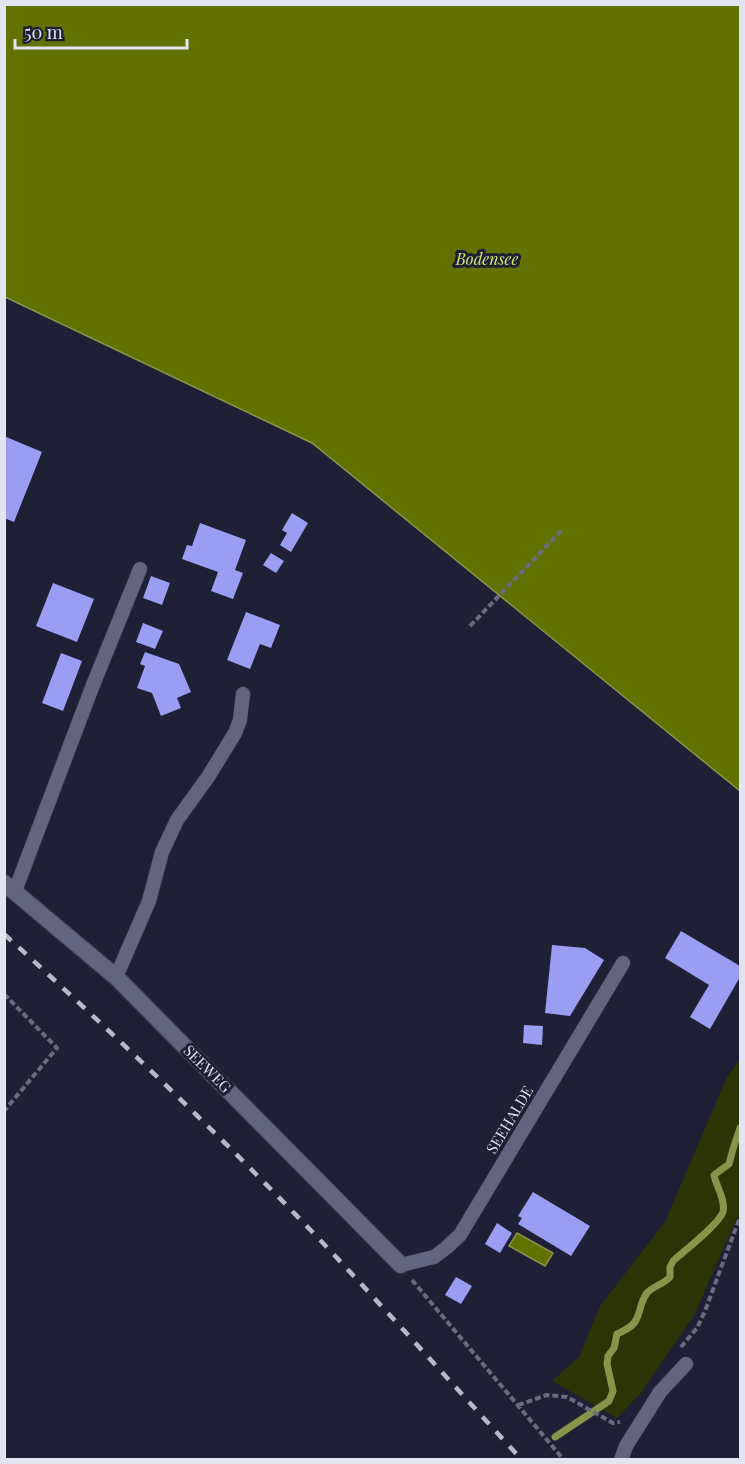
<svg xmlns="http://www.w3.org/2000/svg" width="745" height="1464" font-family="'Playfair Display',serif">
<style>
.green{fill:#2c3405}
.water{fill:#617201;stroke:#889449;stroke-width:1.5}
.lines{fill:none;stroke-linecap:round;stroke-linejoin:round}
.stream{stroke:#889449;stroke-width:7}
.building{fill:#999ef3}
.service-casing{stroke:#3d3e4f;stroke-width:15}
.minor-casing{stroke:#3d3e4f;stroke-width:18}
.path{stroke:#6a6b7e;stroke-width:4;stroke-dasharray:6 3;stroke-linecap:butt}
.service{stroke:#62657d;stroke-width:14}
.minor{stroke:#62657d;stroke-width:16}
.rail{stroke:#b7b9c8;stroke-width:4.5;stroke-dasharray:10 10;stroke-linecap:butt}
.labels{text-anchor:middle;stroke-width:6;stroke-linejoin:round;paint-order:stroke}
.street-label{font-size:15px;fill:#e2e4f2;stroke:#1f2035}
.water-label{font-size:16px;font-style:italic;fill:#d3ec71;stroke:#1f2035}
</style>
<rect width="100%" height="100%" fill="#1f2035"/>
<path class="green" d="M740,1059V1211L695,1314L641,1393L617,1418L552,1381L579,1357L600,1306L665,1222L727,1077Z"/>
<path class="water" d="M4,5H740V791L312,443L5,297Z
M517,1233L553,1253L545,1266L509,1246Z"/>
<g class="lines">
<path class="stream" d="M555,1437L609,1401L613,1391L607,1364L608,1356L614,1348L617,1334C623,1331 633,1327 636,1320C641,1311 640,1302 647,1293C653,1286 664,1284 670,1277V1267L673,1261C684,1251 719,1224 723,1212C726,1200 716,1186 714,1175L729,1164L733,1149L740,1128"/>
</g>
<path class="building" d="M4,436L42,452L14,522L4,518Z
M292,513L308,523L291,552L280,545L287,533L282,530Z
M200,523L246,540L235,570L243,573L233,599L211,591L218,572L182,559L187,545L192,546Z
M271,553L284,561L276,573L263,565Z
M151,576L170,583L162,605L143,598Z
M53,583L94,599L77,642L36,626Z
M246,612L280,625L271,648L260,644L250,669L227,660Z
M143,623L163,631L155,649L136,642Z
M145,652L179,664L191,692L177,698L181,708L161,716L152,693L137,688L145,666L140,664Z
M61,653L82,661L63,711L42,703Z
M681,931L740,966V977L710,1029L690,1017L709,985L665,958Z
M552,945L585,948L604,960L570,1016L545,1013Z
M524,1025L543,1026L542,1045L523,1043Z
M533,1192L590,1226L571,1256L518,1224L522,1218L518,1216Z
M497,1223L512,1233L500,1253L485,1244Z
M456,1277L472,1286L461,1304L445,1295Z"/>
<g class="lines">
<g class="service-casing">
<path id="service" d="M15,891L91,690L140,569
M116,977L149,901L162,852L177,820L208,777L235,733L240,720L243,694
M401,1265L434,1257L446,1248L460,1235L623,963
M621,1460L626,1446L660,1392L686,1364"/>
</g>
<g class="minor-casing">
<path id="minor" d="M4,883L116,977L401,1265"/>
</g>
<path class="path" d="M470,626L561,531
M4,994L57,1048L4,1111
M412,1280L564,1460
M681,1347L697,1328L705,1311L740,1217
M518,1405L547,1395L567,1397L613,1423L620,1422"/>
<use href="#service" class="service"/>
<use href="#minor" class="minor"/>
<path class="rail" d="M4,934C113,1033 220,1135 321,1241C389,1313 455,1387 522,1460"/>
</g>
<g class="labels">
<g class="street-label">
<text transform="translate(207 1069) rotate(45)" y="5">SEEWEG</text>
<text transform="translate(510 1120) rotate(-59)" y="5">SEEHALDE</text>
</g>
<g class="water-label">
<text x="487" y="265">Bodensee</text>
</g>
</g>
<rect width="745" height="1464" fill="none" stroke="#e2e4f2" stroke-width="12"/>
<path d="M15 39v9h172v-9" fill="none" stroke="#e2e4f2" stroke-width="3"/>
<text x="24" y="39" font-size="18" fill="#e2e4f2" stroke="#1f2035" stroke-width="4.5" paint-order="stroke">50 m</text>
</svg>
